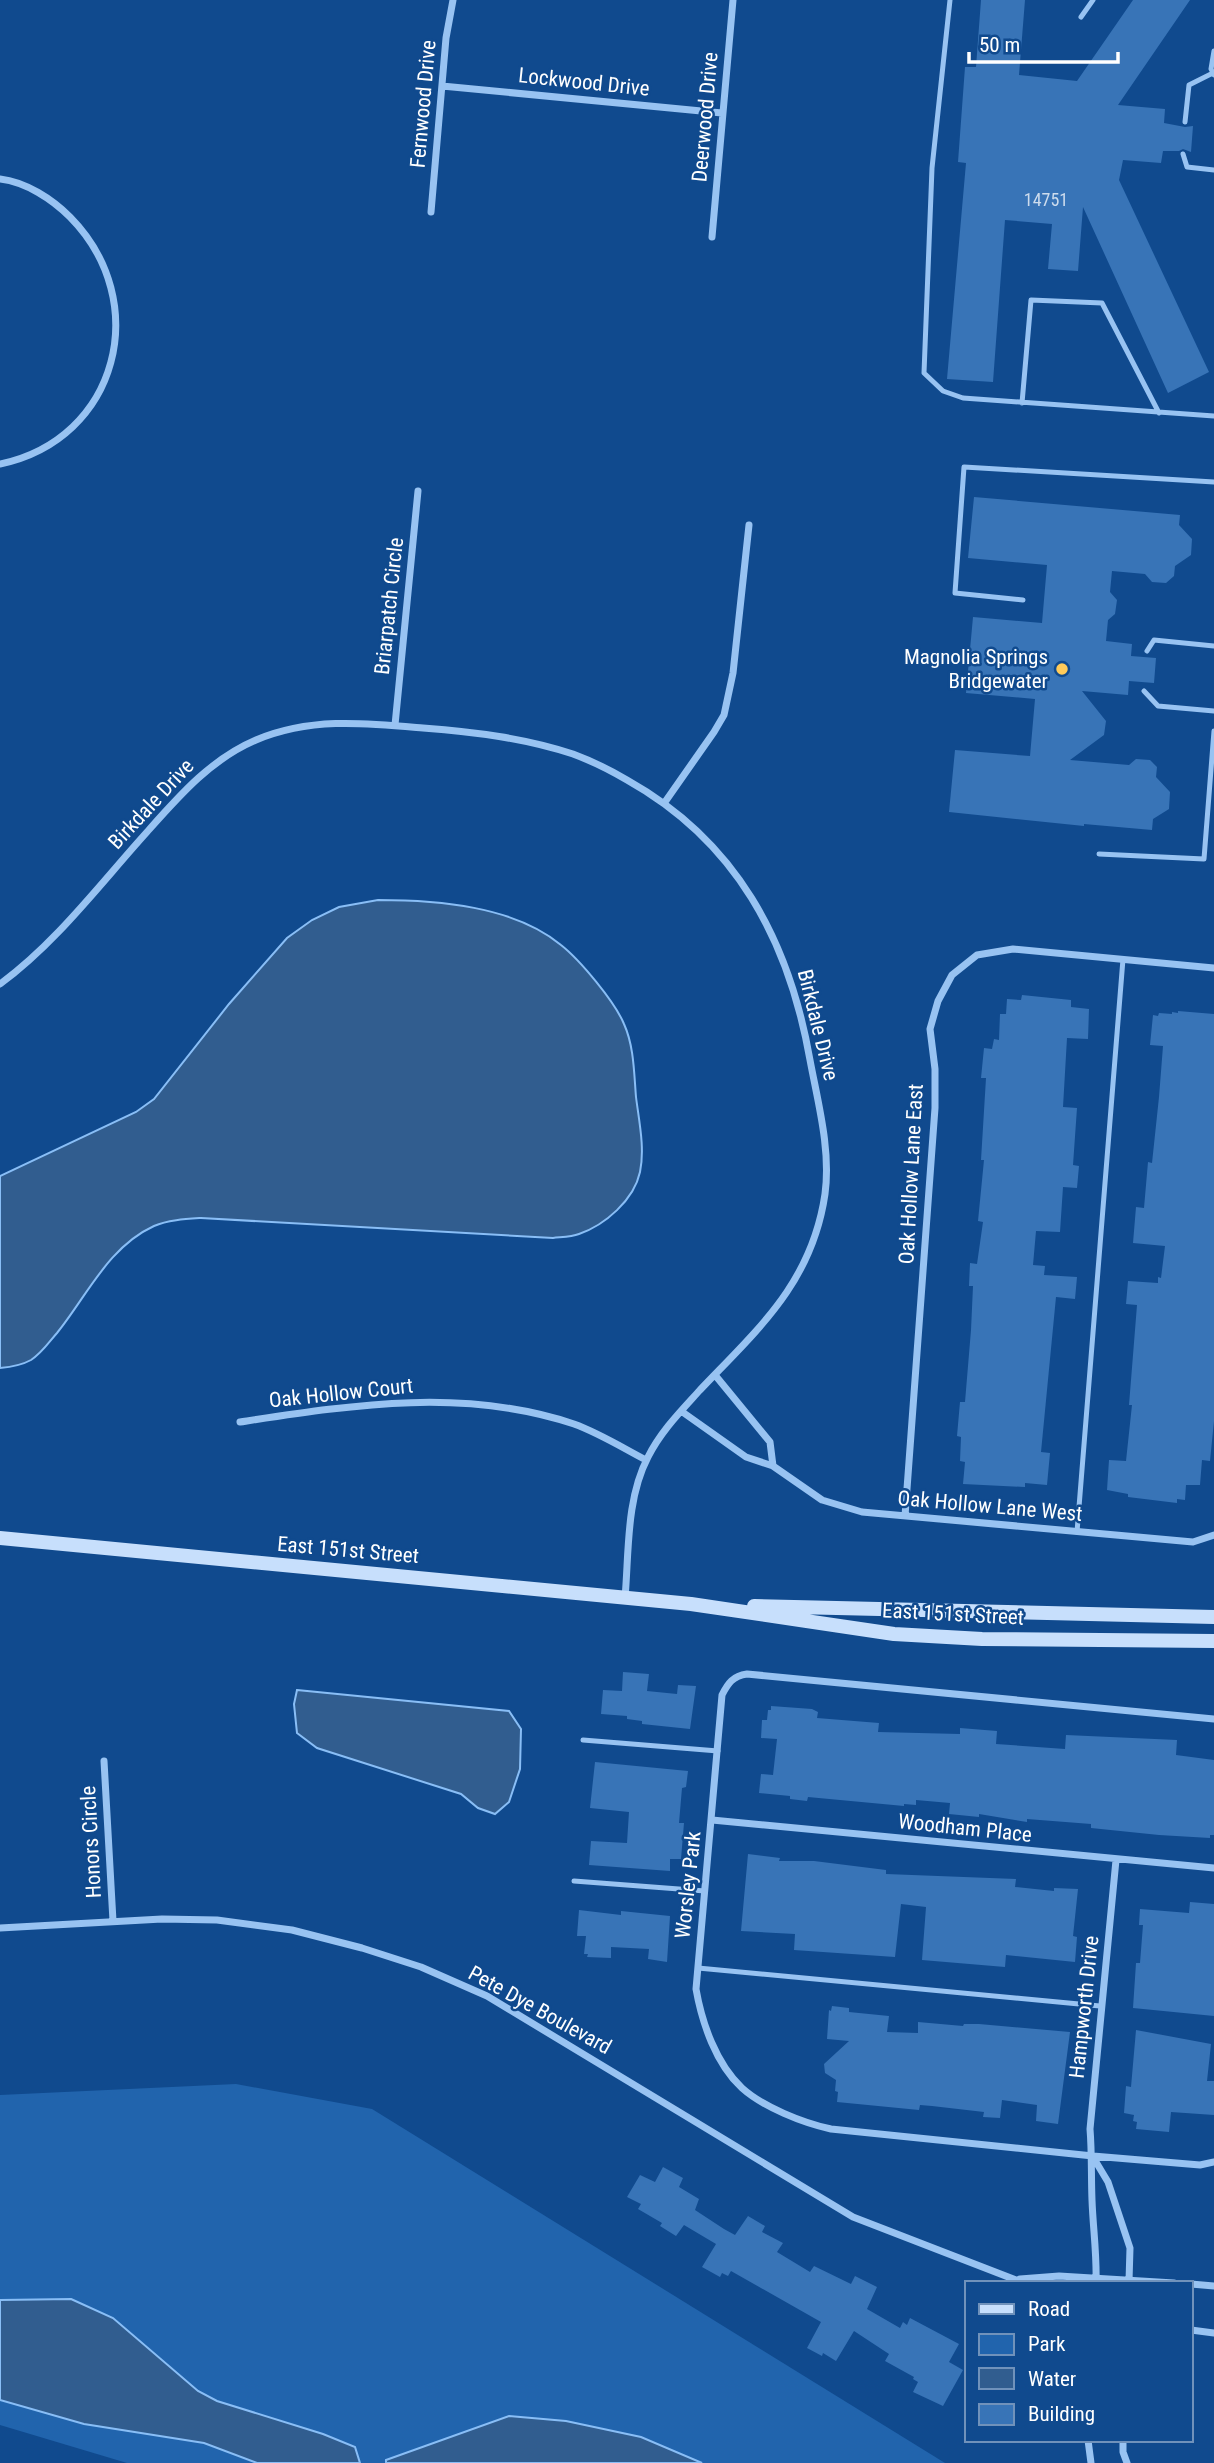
<svg xmlns="http://www.w3.org/2000/svg" width="1214" height="2463" font-family="'Roboto Condensed',sans-serif">
<style>
.green{fill:#2164ad}
.water{fill:#315d8f;stroke:#89bef6;stroke-width:2}
.building{fill:#3874b7}
.lines{fill:none;stroke-linecap:round;stroke-linejoin:round}
.lane{stroke:#98c3f2;stroke-width:5}
.street{stroke:#98c3f2;stroke-width:7}
.secondary{stroke:#c7dffc;stroke-width:14}
.poi-dot{fill:#ffcb5a;stroke:#104a8e;stroke-width:2.5}
.labels{text-anchor:middle;stroke-width:5;stroke-linejoin:round;paint-order:stroke}
.number-label{font-size:18px;fill:#cddced}
.street-label{font-size:21px;fill:#fff;stroke:#104a8e}
.poi-label{font-size:21px;fill:#fff;stroke:#104a8e;text-anchor:end}
</style>
<rect width="100%" height="100%" fill="#104a8e"/>
<path class="green" d="M236,2084L372,2109L945,2463H127L0,2425V2095Z"/>
<path class="water" d="M378,900C437,900 514,906 561,945C580,960 615,1002 624,1024C634,1046 634,1073 636,1097C639,1121 645,1148 640,1172C634,1200 605,1225 579,1234C571,1237 561,1237 553,1238L201,1218C186,1219 168,1220 154,1226C108,1247 87,1296 57,1333C49,1342 42,1353 31,1360C22,1365 11,1367 0,1368V1176L136,1112L154,1099L229,1004L287,938L312,920L339,907Z
M297,1690L509,1711L521,1729L520,1769L509,1802L495,1814L478,1808L461,1794L317,1748L297,1733L294,1704Z
M71,2299L113,2318L198,2391L217,2401L323,2434L355,2447L360,2463H257L204,2443L84,2424L0,2400V2300Z
M509,2416L566,2421L641,2437L702,2463H386V2460Z"/>
<path class="building" d="M981,0H1025L1019,75L1077,81L1133,0H1190L1118,105L1165,109L1164,123L1185,127L1193,126L1191,152L1183,149L1179,151H1163L1161,163L1123,160L1119,180L1209,372L1168,393L1083,207L1078,271L1048,269L1052,224L1005,220L993,382L947,379L966,163L958,162L965,67H976Z
M974,497L1180,515L1179,525L1192,539L1191,555L1175,566L1174,576L1166,583L1152,582L1145,574L1112,571L1110,592L1117,600L1115,614L1108,620L1106,641L1132,644L1131,656L1156,658L1154,683L1129,681L1128,695L1082,691L1106,721L1104,735L1070,760L1129,765L1136,759L1150,760L1157,767L1156,777L1170,792L1169,809L1153,819L1152,830L1084,824V826L949,812L955,750L1030,756L1035,699L966,693L973,617L1042,623L1047,565L968,558Z
M1022,995L1071,1000V1007L1089,1009L1088,1039L1067,1038L1063,1107L1077,1108L1073,1165L1079,1166L1077,1188L1063,1187L1060,1232L1036,1231L1033,1265L1045,1266L1044,1275L1077,1277L1075,1299L1056,1297L1041,1452L1050,1453L1047,1485L1025,1483V1487L963,1484L965,1462L960,1461L961,1437L957,1436L960,1402H965L971,1330L973,1286H969L970,1263L977,1264L983,1222L978,1221L984,1160H981L986,1078H981L984,1048L992,1049L994,1039L999,1040L1000,1014H1006L1007,999L1021,1000Z
M1178,1011L1214,1014V1421L1210,1461L1202,1460L1200,1485H1186L1185,1500L1177,1499V1503L1128,1497V1494L1107,1490L1109,1460L1126,1461L1132,1405H1129L1137,1305L1126,1304L1128,1281L1158,1283V1277L1161,1278L1165,1246L1133,1243L1136,1207L1144,1208L1148,1162L1152,1163L1159,1097L1163,1046L1150,1045L1153,1015L1158,1016L1159,1013L1172,1014V1012L1178,1013Z
M623,1672L649,1674L647,1691L677,1694L678,1685L696,1686L690,1729L642,1724V1721L627,1719V1716L601,1714L603,1690L622,1691Z
M771,1706L812,1709L818,1712L817,1718L879,1723L878,1732L960,1734V1728L997,1731L996,1744L1065,1749L1066,1735L1177,1740L1176,1755L1214,1760V1835H1210V1838L1159,1835L1091,1828V1824L1027,1819V1822L979,1814V1817L949,1814L950,1803L916,1800V1805L904,1804V1806L808,1797L807,1801L790,1799V1796L759,1793L761,1774L773,1775L777,1739L761,1738L762,1720H767L768,1710H771Z
M595,1762L688,1771L686,1787L682,1788L679,1823H684L681,1859H670V1871L589,1865L591,1841L627,1843L629,1812L590,1808Z
M748,1854L780,1858L779,1861H814L886,1870V1874L1016,1879L1015,1887L1054,1891V1888L1078,1889L1073,1936L1077,1937L1075,1962L1006,1955L1005,1967L922,1960L926,1907L901,1904L895,1957L794,1950L795,1934L741,1931Z
M1190,1902L1214,1904V2016L1133,2008L1136,1963H1140L1143,1925H1139L1140,1909L1189,1913Z
M579,1910L621,1915V1911L670,1916L667,1962L648,1959L649,1949L611,1947V1958L587,1957L588,1954H584L586,1936H577Z
M832,2006L849,2008V2012L889,2016L887,2032L918,2033V2022L963,2026L964,2024H979L1070,2032L1058,2124L1036,2121L1037,2105L1002,2100L1000,2118L983,2117L984,2112L932,2106L920,2105L919,2110L837,2102L838,2092L835,2091L836,2080L825,2073L824,2064L849,2041L827,2039L829,2010L831,2011Z
M1136,2030L1211,2044L1207,2081H1214V2115L1171,2112L1169,2132L1136,2129L1137,2122L1133,2121L1134,2115L1124,2113L1126,2086L1131,2087Z
M663,2167L683,2178L679,2187L699,2199L695,2210L724,2229L735,2235L748,2216L765,2226L762,2232L783,2243L777,2252L810,2272L814,2266L851,2284L855,2276L877,2287L867,2309L900,2328L903,2322L907,2325L910,2318L959,2344L949,2362L963,2370L943,2406L913,2392L918,2382L913,2379L914,2377L885,2361L889,2354L854,2331L836,2361L823,2353L822,2356L807,2348L821,2322L731,2271L728,2276L722,2273L720,2277L702,2267L716,2244L684,2225L676,2236L660,2226L662,2223L638,2209L641,2204L627,2197L640,2175L655,2182Z"/>
<g class="lines">
<path class="lane" d="M950,0L932,168L924,373L943,391L963,398L1214,416
M1081,17L1093,0
M1214,51L1211,69L1214,75
M1185,122L1189,85L1213,73
M1183,154L1187,167L1214,170
M1022,403L1031,300L1102,303L1159,413
M1023,600L955,593L964,467L1214,482
M1147,651L1154,640L1214,646
M1144,691L1158,706L1214,711
M1099,854L1204,859L1214,731
M1077,1532L1123,959
M583,1740L718,1751
M574,1881L705,1891
M698,1968L1100,2006"/>
<path class="street" d="M442,86L722,113
M0,179C26,182 52,199 70,217C153,301 119,439 0,464
M431,212L446,38L453,0
M712,237L733,0
M395,725L418,491
M665,802L714,732L724,715L733,673L749,525
M0,984C56,943 100,884 147,832C179,796 211,759 256,740C311,717 366,723 423,728C475,732 524,738 573,754C592,761 610,770 627,780C736,841 789,940 810,1060C818,1103 831,1150 825,1194C812,1283 758,1329 700,1390C681,1411 661,1431 648,1457C626,1499 629,1552 625,1598
M681,1411L746,1457L773,1466L770,1442L715,1375
M240,1422C352,1405 463,1387 574,1424C599,1433 623,1448 646,1460
M773,1466L822,1500L862,1512L1193,1542L1214,1535
M905,1516L935,1108V1069L930,1029L938,1001L952,975L977,955L1013,949L1214,968
M1214,1719L747,1674C733,1676 728,1683 722,1695L696,1989C702,2023 716,2064 742,2088C763,2107 803,2123 831,2129L1093,2156L1200,2165L1214,2162
M104,1761L113,1921
M712,1820L1214,1868
M0,1928L162,1919L217,1920L292,1930L362,1948L421,1967L487,1996L853,2217L1024,2283
M1093,2157L1108,2182L1130,2248L1129,2281
M1020,2279L1059,2276L1174,2283
M1096,2283C1097,2255 1093,2228 1092,2200C1091,2176 1092,2153 1090,2129L1116,1860
M1191,2284L1214,2286
M1191,2330L1214,2333
M1088,2440L1091,2463
M1123,2440V2452L1127,2463"/>
<path class="secondary" d="M0,1538L691,1604L894,1634L982,1639L1214,1641
M754,1606L1214,1617"/>
</g>
<circle class="poi-dot" cx="1062" cy="669" r="7"/>
<g class="labels">
<g class="number-label">
<text x="1046" y="206">14751</text>
</g>
<g class="street-label">
<text transform="translate(584 82) rotate(6)" y="7">Lockwood Drive</text>
<text transform="translate(423 104) rotate(-85)" y="7">Fernwood Drive</text>
<text transform="translate(705 117) rotate(-85)" y="7">Deerwood Drive</text>
<text transform="translate(389 606) rotate(-84)" y="7">Briarpatch Circle</text>
<text transform="translate(151 804) rotate(-47)" y="7">Birkdale Drive</text>
<text transform="translate(818 1025) rotate(76)" y="7">Birkdale Drive</text>
<text transform="translate(911 1174) rotate(-87)" y="7">Oak Hollow Lane East</text>
<text transform="translate(341 1393) rotate(-6)" y="7">Oak Hollow Court</text>
<text transform="translate(990 1506) rotate(5)" y="7">Oak Hollow Lane West</text>
<text transform="translate(348 1550) rotate(5)" y="7">East 151st Street</text>
<text transform="translate(953 1614) rotate(3)" y="7">East 151st Street</text>
<text transform="translate(965 1828) rotate(6)" y="7">Woodham Place</text>
<text transform="translate(91 1842) rotate(-93)" y="7">Honors Circle</text>
<text transform="translate(688 1885) rotate(-84)" y="7">Worsley Park</text>
<text transform="translate(1084 2007) rotate(-84)" y="7">Hampworth Drive</text>
<text transform="translate(540 2010) rotate(29)" y="7">Pete Dye Boulevard</text>
</g>
<g class="poi-label">
<text x="1048" y="664">Magnolia Springs<tspan x="1048" dy="24">Bridgewater</tspan></text>
</g>
</g>
<rect x="965" y="2281" width="228" height="161" fill="#104a8e" stroke="#7092bb" stroke-width="2"/>
<rect x="979" y="2304" width="35" height="10" fill="#c7dffc" stroke="#7092bb" stroke-width="2"/>
<text x="1028" y="2316" font-size="21" fill="#ffffff">Road</text>
<rect x="979" y="2334" width="35" height="21" fill="#2164ad" stroke="#7092bb" stroke-width="2"/>
<text x="1028" y="2351" font-size="21" fill="#ffffff">Park</text>
<rect x="979" y="2368" width="35" height="21" fill="#315d8f" stroke="#7092bb" stroke-width="2"/>
<text x="1028" y="2386" font-size="21" fill="#ffffff">Water</text>
<rect x="979" y="2404" width="35" height="21" fill="#3874b7" stroke="#7092bb" stroke-width="2"/>
<text x="1028" y="2421" font-size="21" fill="#ffffff">Building</text>
<path d="M969 52v10h149v-10" fill="none" stroke="#ffffff" stroke-width="3.5"/>
<text x="979" y="52" font-size="21" fill="#ffffff" stroke="#104a8e" stroke-width="5" paint-order="stroke">50 m</text>
</svg>
